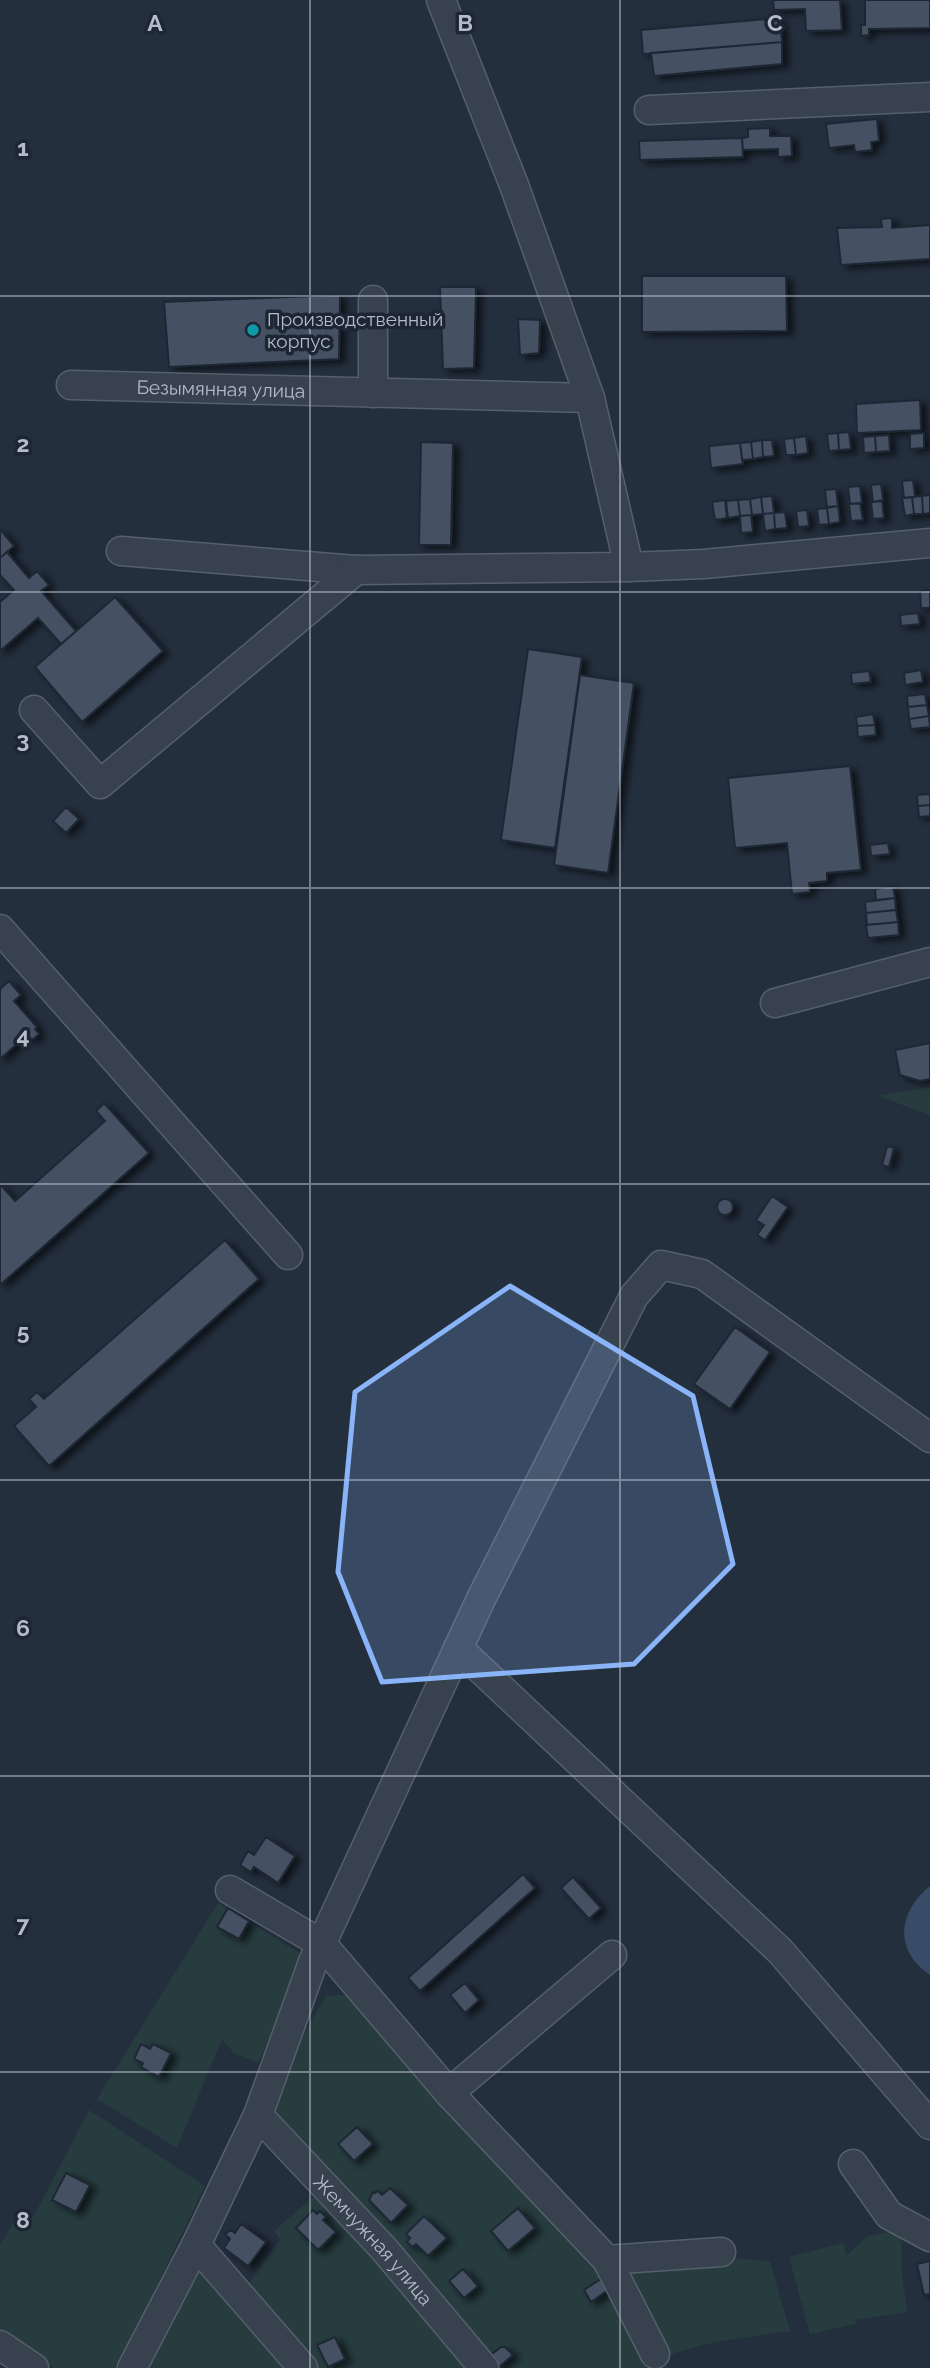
<svg xmlns="http://www.w3.org/2000/svg" width="930" height="2368" font-family="Raleway,sans-serif">
<style>
.green{fill:#263c3f}
.water{fill:#394c67}
.building{fill:#455162;stroke:#1f2835;stroke-width:2;filter:url(#shadow)}
.lines{fill:none;stroke-linecap:round;stroke-linejoin:round}
.minor-casing{stroke:#565f6c;stroke-width:31}
.minor{stroke:#38414e;stroke-width:28}
.marked{fill:#8ab4f8;fill-opacity:0.2;stroke:#8ab4f8;stroke-width:5;stroke-linejoin:round}
.grid{fill:none;stroke:#b4bcc9;stroke-width:2;stroke-opacity:0.55}
.culture-dot{fill:#0f9aa8;stroke:#1d2633;stroke-width:2.5}
.labels{text-anchor:middle;stroke-width:7;stroke-linejoin:round;paint-order:stroke}
.poi-label{font-size:19px;fill:#b4bcc9;stroke:#1d2633;text-anchor:start}
.street-label{font-size:19px;fill:#b4bcc9;stroke:#1d2633}
.grid-label{font-size:23px;text-anchor:middle;font-weight:bold;fill:#b4bcc9;stroke:#1d2633;stroke-width:7;stroke-linejoin:round;paint-order:stroke}
</style>
<defs>
<filter id="shadow"><feDropShadow dx="6" dy="3.5" stdDeviation="3.5" flood-color="#0009"/></filter>
</defs>
<rect width="100%" height="100%" fill="#242f3e"/>
<path class="green" d="M930,1087V1115L878,1096Z
M218,1903L306,1957L258,2063L234,2053L222,2039L177,2148L97,2099Z
M349,1995L603,2272L650,2365L646,2368H494L270,2111L299,2041L326,1996Z
M89,2110L205,2186L117,2368H54L0,2337V2245L22,2209L34,2216Z
M320,2191L471,2368H314L245,2289L280,2240L274,2231Z
M901,2229L902,2273L907,2312L856,2320V2324L810,2334L789,2257L844,2243L846,2256L868,2236Z
M729,2257L770,2262L790,2331L715,2342L667,2355L627,2274L634,2263Z
M201,2262L294,2368H147Z"/>
<path class="water" d="M930,1886V1975C893,1950 898,1912 930,1886Z"/>
<path class="building" d="M773,0H840L842,30L806,31L805,9L774,10Z
M865,0H930V28L869,29V35L861,36V25H865Z
M780,18L782,42L643,54L641,30Z
M782,42V64L654,76L651,53Z
M877,119L879,141L871,142L872,150L855,152L854,145L829,148L826,124Z
M770,128V136H791L792,156L778,157V149L743,150L742,138L748,137V129Z
M742,138L743,157L640,160L639,141Z
M892,218V228L930,225V259L841,265L837,228L882,227L881,219Z
M642,276H786L787,331L642,332Z
M440,287H476L474,368L443,369Z
M340,295L339,359L169,367L164,302Z
M518,319L540,320L539,353L520,355Z
M920,400L921,430L857,433L856,404Z
M849,432L851,449L839,450L838,433Z
M838,433L839,450L829,451L827,434Z
M924,433V448L910,449V434Z
M889,435L890,451L876,452L875,436Z
M806,436L808,453L796,455L794,438Z
M875,436L876,452L864,453L863,437Z
M794,438L796,455H786L784,439Z
M762,440H772L774,456L763,457Z
M762,440L763,457L753,459L751,442Z
M421,442L453,443L451,545H419Z
M751,442L753,459L742,460L740,443Z
M740,443L743,464L711,468L709,446Z
M913,480L915,497L904,498L902,481Z
M881,484L883,500L873,502L871,485Z
M860,486L862,503L850,504L848,487Z
M836,489L838,506L827,507L825,490Z
M930,495V513L923,514L922,496Z
M772,496L774,513L763,514L761,497Z
M922,496L923,514H914L912,497Z
M922,496L923,514H914L912,497Z
M761,497L763,514L752,515L750,499Z
M912,497L914,514L905,516L902,498Z
M750,499L752,515L740,516L738,500Z
M725,500L727,518L715,520L712,502Z
M738,500L740,516L728,518L726,501Z
M882,501L884,518L873,519L871,502Z
M860,503L863,520L851,521L849,504Z
M838,506L840,522L829,524L827,508Z
M827,508L829,524L819,525L817,509Z
M807,510L809,526L798,527L796,511Z
M785,512L787,528L775,529L774,513Z
M774,513L775,529L765,531L763,514Z
M751,515L753,532L741,533L740,516Z
M0,529L14,546L0,558Z
M7,552L29,578L37,571L49,585L41,591L76,631L61,644L38,618L0,651V602L14,590L0,575V558Z
M930,590V608H921L920,591Z
M115,597L163,651L82,722L35,667Z
M918,613L920,624L901,626L900,615Z
M528,649L582,657L555,848L501,840Z
M921,670L923,682L905,685L904,673Z
M869,671L871,682L852,684L851,673Z
M580,675L634,683L608,873L554,865Z
M925,694L927,705L908,707L907,696Z
M927,705L929,716L909,719L908,707Z
M873,714L875,725L857,726L856,717Z
M929,716L930,727L911,729L909,719Z
M875,725L876,735L858,737L857,726Z
M850,766L861,870L827,873V881L809,883L810,892L792,894L787,843L735,848L728,778Z
M930,794V805L918,806L917,795Z
M930,805V816L919,817L918,806Z
M66,807L79,819L66,833L53,821Z
M888,843L890,854L871,856L870,845Z
M893,886L895,898L876,900L875,889Z
M895,898L896,910L866,913L865,902Z
M896,910L898,922L867,925L866,913Z
M898,922L899,935L868,938L866,925Z
M9,981L21,995L14,1001L37,1027L35,1029L39,1034L32,1040L27,1035L0,1059V989Z
M930,1043V1079L920,1081L900,1075L895,1050Z
M104,1103L149,1153L0,1285V1184L15,1201L105,1121L96,1111Z
M887,1146L894,1148L889,1167L882,1165Z
M772,1196L788,1207L765,1240L757,1235L764,1225L756,1220Z
M717 1207a8 8 0 1 1 16 0a8 8 0 1 1-16 0Z
M225,1240L259,1279L49,1466L14,1426L36,1407L29,1399L37,1392L44,1399Z
M735,1327L770,1352L730,1409L694,1384Z
M266,1837L295,1856L278,1883L254,1867L251,1872L240,1865L248,1851L254,1855Z
M523,1874L535,1888L420,1991L408,1978Z
M573,1877L601,1908L589,1919L561,1888Z
M228,1908L249,1921L239,1939L217,1927Z
M465,1983L479,2000L465,2013L450,1995Z
M141,2044L150,2049L153,2044L171,2053L159,2077L141,2067L143,2063L134,2059Z
M357,2127L373,2144L354,2161L338,2144Z
M66,2173L90,2185L76,2212L52,2200Z
M390,2188L408,2205L391,2223L369,2200L373,2192L375,2193L378,2191L382,2195Z
M518,2208L535,2228L508,2251L491,2231Z
M313,2210L317,2214L320,2211L326,2217L323,2220L336,2232L318,2250L296,2228Z
M424,2216L447,2238L428,2256L416,2244L413,2247L407,2242L410,2238L406,2234Z
M241,2224L266,2242L248,2266L224,2248L230,2239L225,2234L231,2230L235,2233Z
M930,2261V2294L924,2295L917,2264Z
M463,2269L478,2286L464,2298L449,2281Z
M601,2279L608,2290L591,2302L584,2290Z
M335,2337L345,2359L328,2367L317,2345Z
M501,2347H505L513,2355L498,2368L488,2357Z"/>
<g class="lines">
<g class="minor-casing">
<g id="minor">
<path d="M441,0L514,185L590,398L629,567"/>
<path d="M649,110L930,97"/>
<path d="M373,300V393"/>
<path id="s1" d="M71,385L590,398"/>
<path d="M121,551L356,570L629,567L704,564L930,543"/>
<path d="M34,710L100,784L356,570"/>
<path d="M0,929L288,1255"/>
<path d="M775,1003L930,962"/>
<path d="M458,1648L780,1951L930,2125"/>
<path d="M230,1890L322,1944L449,2093L607,2260L655,2354"/>
<path d="M449,2093L612,1955"/>
<path id="s2" d="M258,2115L384,2249L484,2368"/>
<path d="M853,2164L889,2215L930,2237"/>
<path d="M196,2245L303,2368"/>
<path d="M607,2260L721,2252"/>
<path d="M0,2345L34,2368"/>
<path d="M132,2368L196,2245L258,2115L313,1962L481,1599L634,1296L661,1265L702,1274L930,1438"/>
</g>
</g>
<use href="#minor" class="minor"/>
</g>
<path class="marked" d="M510,1286L693,1396L733,1564L634,1664L382,1682L338,1572L355,1392Z"/>
<path class="grid" d="M310,0V2368M620,0V2368M0,296H930M0,592H930M0,888H930M0,1184H930M0,1480H930M0,1776H930M0,2072H930"/>
<circle class="culture-dot" cx="253" cy="330" r="7"/>
<g class="labels">
<g class="poi-label">
<text x="267" y="326">Производственный<tspan x="267" dy="22">корпус</tspan></text>
</g>
<g class="street-label">
<text dy="7" stroke="none"><textPath href="#s1" startOffset="150">Безымянная улица</textPath></text>
<text dy="7" stroke="none"><textPath href="#s2" startOffset="170">Жемчужная улица</textPath></text>
</g>
</g>
<g class="grid-label">
<text x="155" y="31">A</text>
<text x="465" y="31">B</text>
<text x="775" y="31">C</text>
<text x="23" y="156">1</text>
<text x="23" y="452">2</text>
<text x="23" y="748">3</text>
<text x="23" y="1044">4</text>
<text x="23" y="1340">5</text>
<text x="23" y="1636">6</text>
<text x="23" y="1932">7</text>
<text x="23" y="2228">8</text>
</g>
</svg>
